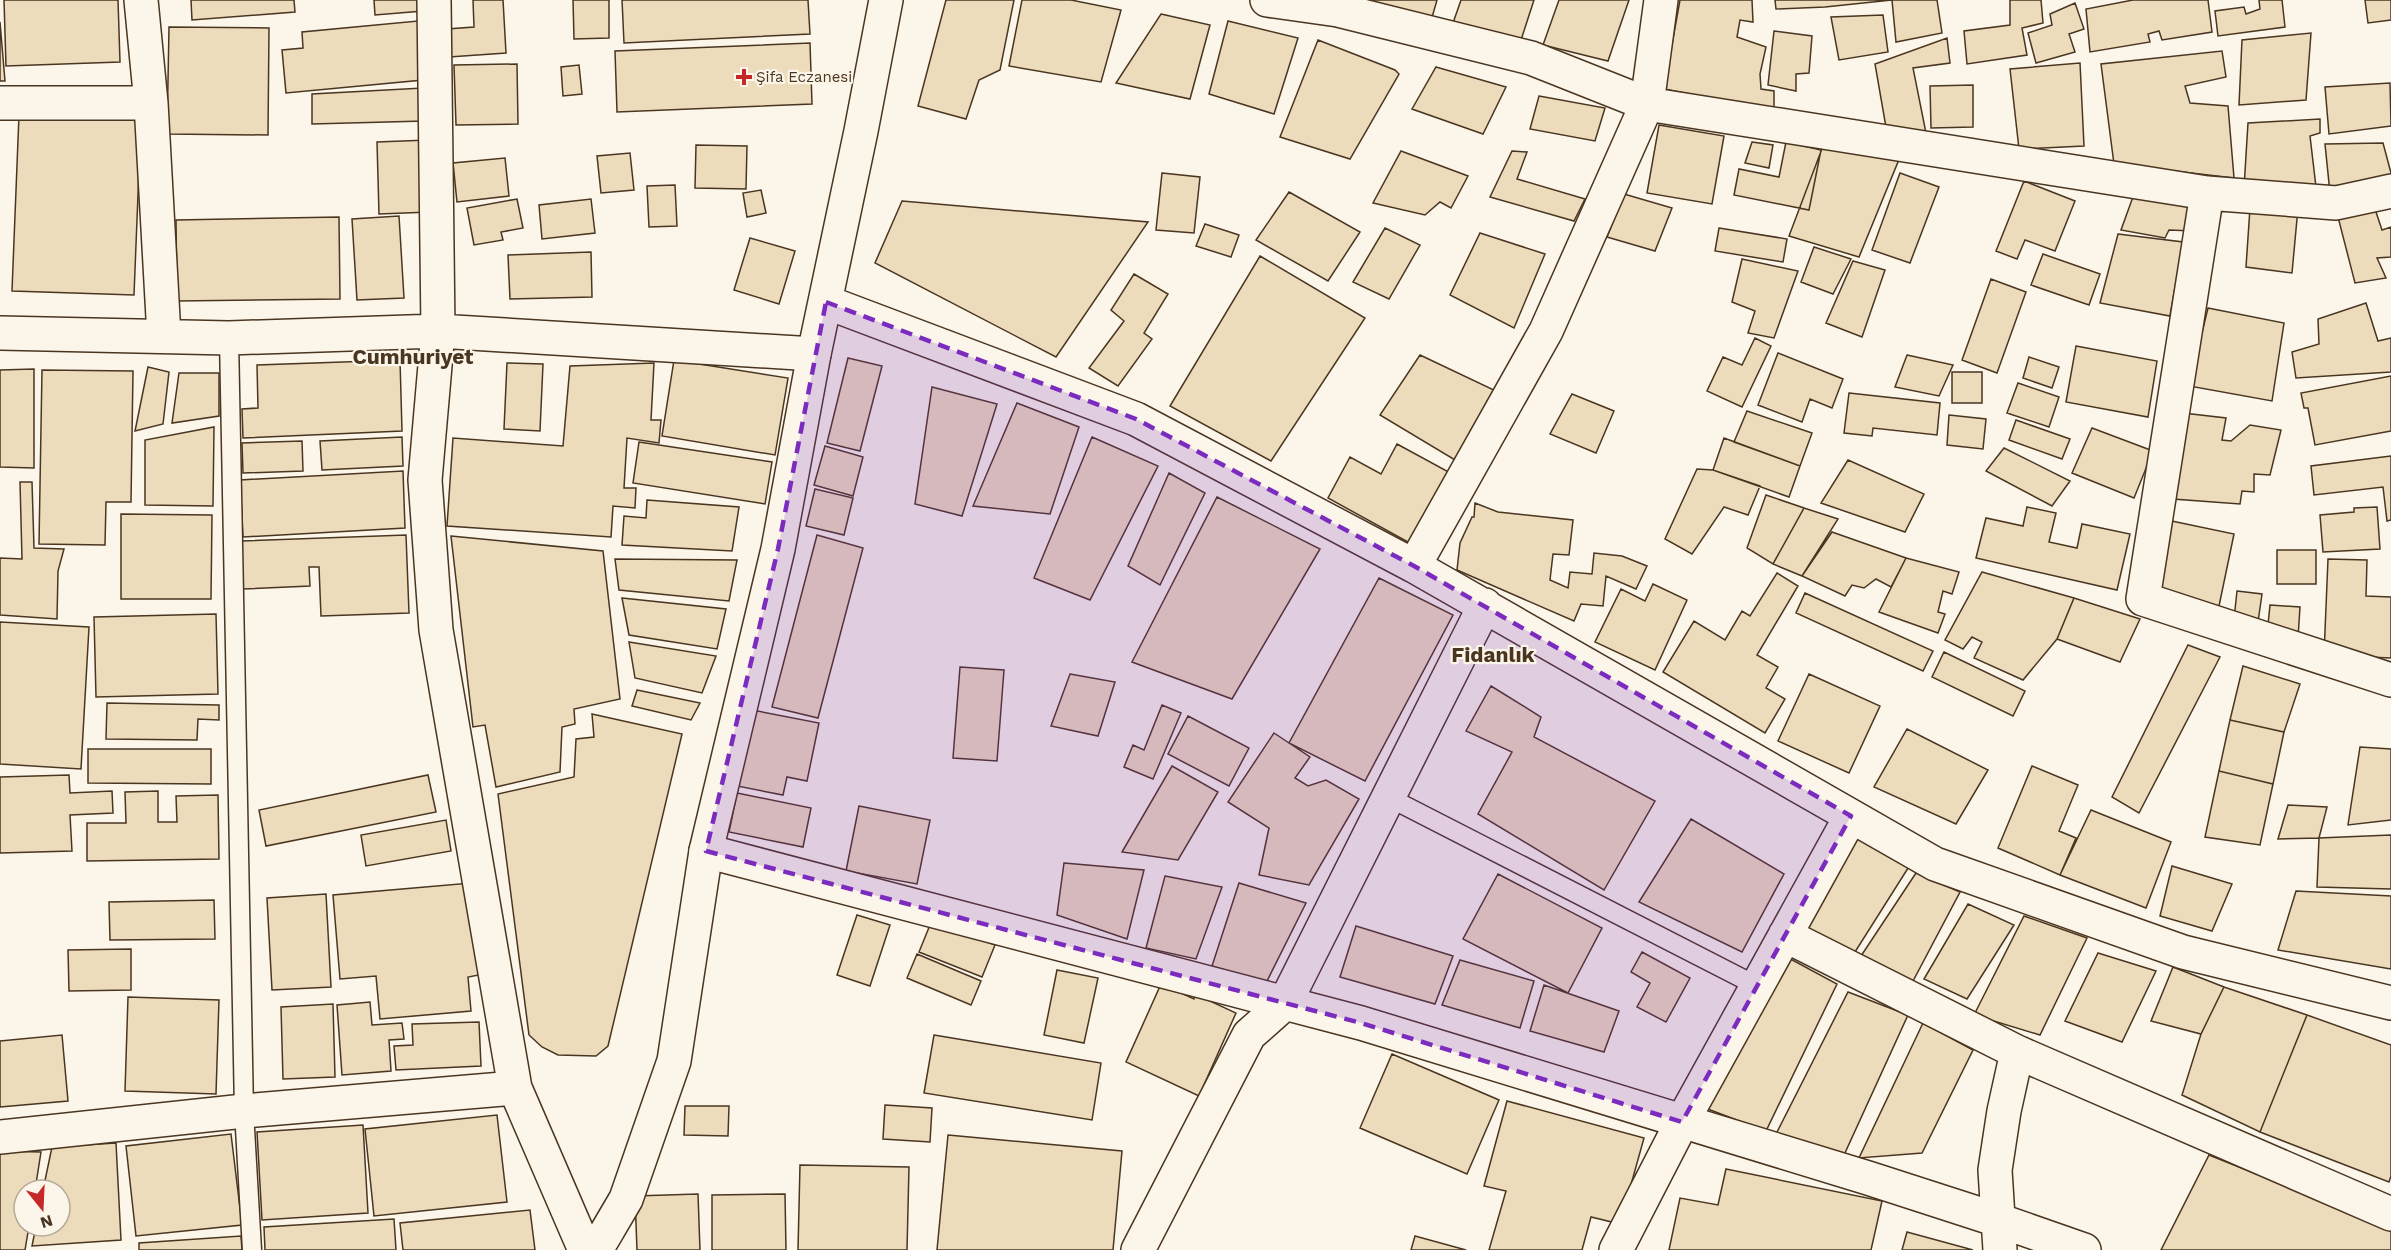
<svg xmlns="http://www.w3.org/2000/svg" width="2391" height="1250" font-family="'Work Sans',sans-serif">
<style>
.building{fill:#ecdcbc;stroke:#4a3520;stroke-width:1.5}
.lines{fill:none;stroke-linecap:round;stroke-linejoin:round}
.service-casing{stroke:#4a3520;stroke-width:21}
.minor-casing{stroke:#4a3520;stroke-width:36}
.tertiary-casing{stroke:#4a3520;stroke-width:36}
.service{stroke:#fbf6e9;stroke-width:18}
.minor{stroke:#fbf6e9;stroke-width:33}
.tertiary{stroke:#fbf6e9;stroke-width:33}
.marked{fill:#7b2cbf;fill-opacity:0.2;stroke:#7b2cbf;stroke-width:4.5;stroke-dasharray:12 8;stroke-linejoin:round}
.poi-dot{fill:#c62828;stroke:#fbf6e9;stroke-width:2}
.labels{text-anchor:middle;stroke-width:4.5;stroke-linejoin:round;paint-order:stroke}
.poi-label{font-size:15px;fill:#4a3520;stroke:#fbf6e9;text-anchor:start}
.district-label{font-size:21px;font-weight:bold;fill:#4a3520;stroke:#fbf6e9}
</style>
<rect width="100%" height="100%" fill="#fbf6e9"/>
<path class="building" d="M4,0H118L120,62L6,66Z
M191,0H294L295,12L192,20Z
M374,0H422L423,11L375,15Z
M473,0H503L506,53L449,57L447,29L474,27Z
M573,0H609V38L574,39Z
M622,0H808L810,34L624,43Z
M946,0H1014L1000,70L979,80L966,119L918,106Z
M1022,0H1071L1121,10L1101,82L1009,66Z
M1374,0H1437L1431,21L1374,2Z
M1461,0H1534L1521,40L1453,23Z
M1559,0H1629L1608,61L1543,45Z
M1680,0H1752L1753,22L1740,20L1737,37L1766,47L1760,74L1761,89L1774,91V110L1664,89Z
M1775,0H1892L1825,7L1776,9Z
M1892,0H1937L1942,33L1896,42Z
M2010,0H2041L2043,23L2022,28L2027,55L1967,64L1964,31L2010,25Z
M2133,0H2208L2212,32L2162,40L2159,31L2148,34L2150,42L2090,52L2086,9Z
M2259,0H2282L2285,27L2218,36L2215,11L2244,7L2246,14L2260,9Z
M2365,0H2391V20L2368,23Z
M2075,3L2084,29L2069,34L2075,52L2036,63L2028,33L2052,25L2050,14Z
M1161,14L1210,25L1190,99L1116,83Z
M1883,15L1888,52L1839,60L1831,17Z
M418,21L423,80L286,93L282,50L303,48L302,32Z
M1228,21L1298,38L1274,114L1209,94Z
M0,22L5,81H0Z
M169,27L269,28L268,135L167,134Z
M1774,31L1812,36L1809,73L1796,74V91L1768,85Z
M2311,33L2306,100L2239,105L2242,40Z
M1947,38L1950,63L1913,68L1926,133H1887L1875,64Z
M1318,40L1395,70L1399,74L1350,159L1280,137Z
M810,43L812,104L617,112L615,51Z
M2222,51L2226,77L2185,86L2190,103L2228,106L2234,178L2114,164L2101,64Z
M2080,63L2084,146L2019,149L2010,69Z
M517,64L518,124L456,125L454,65Z
M579,65L582,94L563,96L561,67Z
M1436,67L1506,87L1483,134L1412,109Z
M2390,83L2391,126L2329,134L2325,87Z
M1973,85V127L1931,128L1930,86Z
M423,88L424,121L312,124V94Z
M1539,96L1605,108L1595,141L1530,129Z
M19,115L141,119L134,295L12,291Z
M2320,119V133L2310,136L2316,187L2244,188L2248,123Z
M1659,125L1724,136L1712,204L1647,193Z
M428,140L430,212L379,214L377,142Z
M1752,142L1773,145L1769,168L1745,163Z
M1786,142L1821,150L1809,210L1734,195L1739,169L1779,177Z
M2383,143L2391,173V181L2330,193L2325,144Z
M696,145L747,146L746,189L695,188Z
M1823,146L1900,157L1859,257L1789,236Z
M1401,151L1468,176L1451,208L1440,202L1425,215L1373,203Z
M1512,151L1527,152L1517,179L1585,199L1574,221L1490,197Z
M630,153L634,190L601,193L597,156Z
M505,158L509,196L457,202L453,163Z
M1162,173L1200,177L1194,233L1156,230Z
M1900,173L1939,187L1910,263L1872,250Z
M2024,181L2075,201L2055,251L2025,240L2017,259L1996,251Z
M675,185L677,226L649,227L647,186Z
M761,190L766,213L747,217L743,193Z
M1289,192L1360,232L1328,281L1256,240Z
M1624,194L1672,208L1655,251L1607,237Z
M2134,194L2200,207L2194,231L2169,230L2165,238L2121,230Z
M517,199L523,228L501,232L503,240L474,245L467,208Z
M591,199L595,233L542,239L539,205Z
M902,201L1148,222L1056,357L875,263Z
M2374,206L2382,230L2391,227V257L2377,258L2386,278L2355,283L2338,217Z
M2250,208H2298L2292,273L2246,267Z
M399,216L404,298L357,300L352,219Z
M339,217L340,299L177,301L176,220Z
M1205,224L1239,235L1231,257L1196,246Z
M1385,228L1420,245L1389,299L1353,282Z
M1719,228L1787,239L1783,262L1715,251Z
M1480,233L1545,254L1514,328L1450,295Z
M2118,234L2183,242L2170,316L2100,303Z
M750,238L795,251L779,304L734,290Z
M1814,247L1851,259L1833,294L1801,282Z
M591,252L592,297L510,299L508,255Z
M2043,254L2100,274L2089,305L2031,285Z
M1260,256L1365,318L1271,461L1170,406Z
M1742,259L1798,271L1774,338L1748,333L1755,311L1732,302Z
M1853,261L1885,270L1862,337L1826,323Z
M1134,274L1168,294L1144,333L1152,339L1118,386L1089,368L1124,321L1111,310Z
M1991,279L2026,292L1997,373L1962,360Z
M2366,303L2378,341L2391,338V372L2296,378L2292,352L2319,344L2318,319Z
M2208,308L2284,323L2272,401L2189,386Z
M1755,338L1771,346L1742,407L1707,391L1723,357L1742,365Z
M2076,346L2157,361L2148,417L2066,402Z
M1778,353L1843,379L1832,408L1810,399L1802,422L1758,405Z
M1420,355L1496,391L1455,460L1380,415Z
M1907,355L1953,365L1939,396L1895,387Z
M2029,357L2059,367L2052,388L2023,378Z
M848,358L882,366L860,451L827,443Z
M400,360L402,431L243,438L242,409L258,408L257,365Z
M674,360L788,378L775,455L662,436Z
M507,363L543,364L540,431L504,429Z
M654,363L651,420H661L659,443L627,438L624,488H636L635,508L613,506L611,537L447,526L453,438L563,446L570,366Z
M148,367L169,372L163,424L135,431Z
M34,369V468L0,467V370Z
M42,370L133,371L131,502H106L105,545L39,544Z
M1952,372H1982V403H1952Z
M179,373H219V416L172,423Z
M2391,376V431L2315,445L2308,408H2304L2301,393Z
M2018,383L2059,397L2049,427L2007,413Z
M932,387L997,404L962,516L915,504Z
M1849,393L1940,403L1937,435L1873,428L1872,436L1844,433Z
M1572,394L1614,411L1596,453L1550,434Z
M1017,403L1079,427L1050,514L973,506Z
M1747,411L1812,433L1800,466L1734,442Z
M2183,413L2226,418L2222,440L2231,441L2250,425L2281,430L2270,475L2254,474V492L2242,491L2240,504L2173,499Z
M1949,415L1986,419L1983,449L1947,445Z
M2016,420L2070,439L2062,459L2009,440Z
M214,427L213,506L145,505V440Z
M2092,428L2153,451L2134,498L2072,473Z
M402,437L403,466L322,470L320,441Z
M1092,437L1158,466L1090,600L1034,578Z
M1724,438L1800,466L1789,497L1713,470Z
M302,441L303,471L243,473L242,443Z
M639,442L772,462L765,504L633,483Z
M1397,444L1456,476L1417,547L1328,498L1350,457L1381,474Z
M825,446L863,457L853,496L814,485Z
M2004,448L2070,481L2052,506L1986,471Z
M2391,456V520L2387,521L2383,487L2314,495L2311,466Z
M1848,460L1924,494L1905,532L1821,503Z
M1697,469L1713,470L1760,486L1748,515L1724,507L1692,554L1665,539Z
M403,471L405,528L243,537L240,480Z
M1169,473L1205,493L1160,585L1128,566Z
M20,482H32L34,548L64,549L58,571L57,619L0,615V558L22,559Z
M815,489L853,498L844,535L806,526Z
M1766,495L1804,508L1773,564L1747,548Z
M1217,497L1320,549L1232,699L1132,662Z
M647,500L739,507L732,551L622,545L624,516L646,518Z
M1475,503L1498,512L1573,520L1569,555L1553,554L1550,580L1568,588L1570,572L1592,574L1594,553L1622,556L1647,566L1636,589L1606,576L1603,606L1581,604L1574,621L1457,570L1460,543L1472,517H1474Z
M2027,507L2056,513L2049,542L2077,548L2082,524L2130,534L2117,590L1976,558L1986,518L2023,526Z
M2377,507L2380,549L2323,552L2320,515L2354,512V508Z
M1804,508L1838,519L1802,576L1773,564Z
M121,514L212,515L211,599H121Z
M2167,520L2234,534L2219,606L2152,592Z
M1832,532L1906,558L1891,587L1876,579L1864,588L1852,585L1845,596L1802,576Z
M406,535L409,613L321,616L319,567H309L310,586L242,589L241,541Z
M817,535L863,548L818,718L772,707Z
M451,536L603,551L620,699L574,709L575,724L562,727L560,772L496,787L485,725L473,727Z
M2277,550H2316V584H2277Z
M1906,558L1959,572L1952,594L1943,591L1938,612L1945,614L1938,633L1879,612Z
M615,559L737,560L729,601L619,590Z
M2328,559L2367,560L2366,596L2391,597V658L2324,655Z
M1982,572L2074,598L2057,639L2023,680L1974,658L1982,642L1972,637L1963,649L1945,640Z
M1777,573L1798,586L1757,655L1778,667L1766,688L1785,699L1765,733L1663,672L1694,621L1725,640L1742,611L1750,616Z
M1379,578L1453,615L1365,781L1289,743Z
M1653,584L1687,600L1655,670L1595,642L1621,589L1645,601Z
M2237,591L2262,594L2258,622L2234,619Z
M1805,593L1933,651L1923,671L1796,613Z
M622,598L726,609L717,649L629,635Z
M2074,598L2140,619L2120,662L2057,639Z
M2270,605L2300,607L2298,638L2267,635Z
M216,614L218,694L96,697L94,617Z
M0,622L89,627L81,769L0,764Z
M629,642L716,656L702,693L635,678Z
M2188,645L2220,657L2139,813L2112,797Z
M1944,652L2025,691L2013,716L1932,677Z
M2243,666L2300,684L2284,732L2230,720Z
M960,667L1004,670L997,761L953,758Z
M1070,674L1115,682L1098,736L1051,726Z
M1809,674L1880,706L1849,773L1778,741Z
M1491,686L1541,717L1534,737L1655,801L1604,890L1478,814L1512,752L1466,731Z
M637,690L700,703L691,720L632,706Z
M107,703L219,705V720L198,719L197,740L106,739Z
M1162,705L1181,713L1153,779L1124,767L1133,745L1144,750Z
M752,710L819,723L807,781L787,777L783,795L737,786Z
M592,714L682,734L608,1046L596,1056L558,1055L542,1047L529,1035L498,794L574,777L576,739L594,737Z
M1188,716L1249,748L1229,786L1168,754Z
M2230,720L2284,732L2273,784L2219,771Z
M1907,729L1988,770L1956,824L1874,787Z
M1274,733L1310,757L1295,778L1308,786L1326,780L1359,799L1309,885L1259,875L1269,828L1228,802Z
M2360,747L2391,749V820L2348,825Z
M88,749H211V784L88,783Z
M1172,766L1218,792L1178,860L1122,852Z
M2032,766L2078,785L2059,831L2076,838L2060,875L1998,848Z
M2219,771L2273,784L2260,845L2205,837Z
M69,775L70,793L112,791L113,813L70,815L72,851L0,853V777Z
M428,775L436,812L266,846L259,810Z
M158,791V822H177L176,796L218,795L219,859L87,861V823H126L125,792Z
M737,793L811,808L803,847L729,832Z
M2288,805L2327,807L2319,838L2278,839Z
M859,806L930,820L917,884L846,871Z
M2091,810L2171,842L2146,908L2060,875Z
M1691,819L1784,874L1742,952L1639,902Z
M446,820L451,851L366,866L361,835Z
M2391,835V889L2317,887L2319,838Z
M1853,836L1910,865L1855,952L1801,927Z
M1064,863L1144,870L1127,939L1057,915Z
M2172,866L2232,884L2212,931L2160,916Z
M1916,873L1960,892L1913,981L1861,956Z
M1498,874L1602,928L1568,993L1463,939Z
M1165,876L1222,887L1196,959L1146,948Z
M471,883L479,975L468,977L471,1011L380,1019L376,976L340,979L333,895Z
M1239,883L1306,903L1266,983L1212,966Z
M2296,891L2391,896V969L2278,950Z
M326,894L331,987L272,990L267,898Z
M214,900L215,939L110,940L109,902Z
M1968,904L2014,925L1967,999L1924,979Z
M857,915L890,925L870,986L837,975Z
M2024,916L2087,938L2040,1035L1974,1015Z
M932,920L995,945L982,977L919,952Z
M1356,926L1453,956L1435,1004L1340,977Z
M131,949V990L69,991L68,950Z
M1642,952L1690,978L1666,1022L1637,1007L1650,983L1631,972Z
M2098,953L2156,971L2122,1042L2065,1021Z
M917,954L981,981L971,1005L907,978Z
M1785,956L1837,984L1766,1131L1705,1108Z
M1460,960L1534,981L1520,1028L1442,1005Z
M2173,967L2224,987L2201,1034L2151,1021Z
M1057,970L1098,978L1084,1043L1044,1035Z
M1161,984L1194,999L1195,994L1236,1013L1199,1096L1126,1062Z
M1544,985L1619,1011L1604,1052L1530,1031Z
M2224,987L2307,1015L2260,1132L2182,1095L2201,1034Z
M1848,992L1908,1015L1844,1155L1776,1134Z
M128,997L219,1000L216,1094L125,1091Z
M370,1002L372,1025L402,1023L404,1039L389,1040L391,1071L342,1075L337,1005Z
M333,1004L335,1077L283,1079L281,1007Z
M2307,1015L2391,1045V1176L2389,1182L2260,1132Z
M479,1022L481,1066L396,1070L394,1046L413,1045L412,1024Z
M1923,1023L1973,1050L1922,1153L1859,1158Z
M62,1035L68,1101L0,1107V1041Z
M934,1035L1101,1063L1092,1120L924,1093Z
M1392,1054L1499,1100L1467,1174L1360,1128Z
M1507,1101L1644,1138L1620,1224L1591,1217L1582,1250H1489L1506,1191L1484,1186Z
M885,1105L932,1108L930,1142L883,1139Z
M685,1106H729L728,1136L684,1135Z
M497,1115L507,1202L374,1216L365,1129Z
M363,1125L368,1213L262,1220L257,1132Z
M231,1134L242,1225L136,1236L126,1146Z
M948,1135L1122,1151L1113,1250H937Z
M116,1143L121,1240L32,1246L36,1226H60V1190H43L52,1147Z
M0,1151L41,1152L35,1190H24V1226H29L25,1250H0Z
M2209,1155L2391,1228V1250H2161Z
M800,1165L909,1167L907,1250H798Z
M1726,1169L1882,1201L1871,1250H1669L1680,1198L1718,1205Z
M698,1194L700,1250H637L635,1196Z
M785,1194L786,1250H712V1195Z
M530,1210L535,1250H403L400,1223Z
M394,1219L396,1250H265L264,1227Z
M1907,1232L1973,1250H1902Z
M241,1236L242,1250H139V1243Z
M1415,1236L1466,1250H1411Z"/>
<g class="lines">
<g class="service-casing">
<path id="service" d="M229,338L244,1111L252,1250
M1388,797L1757,986"/>
</g>
<g class="minor-casing">
<path id="minor" d="M141,0L151,103L164,336
M434,0L438,331L425,480L436,630L515,1088L585,1250
M1267,0L1338,10L1531,58L1647,104L2207,193L2336,203L2391,191
M0,103H151
M2207,193L2143,599L2391,680
M826,302L1136,419L1414,566L1935,864L2183,952L2391,1003
M0,333L229,338L438,331L814,354
M1414,566L1546,331L1647,104L1661,0
M706,851L1361,1023L1868,1178L1998,1220L2084,1250
M1785,935L2017,1052L2391,1214
M0,1137L244,1111L515,1088
M1138,1250L1249,1035L1285,1003L1485,605
M1616,1250L1682,1122L1851,816
M2000,1250L1995,1170L2004,1111L2017,1052"/>
</g>
<g class="tertiary-casing">
<path id="tertiary" d="M596,1250L626,1199L674,1061L706,851L778,549L814,354L861,131L886,0"/>
</g>
<use href="#service" class="service"/>
<use href="#minor" class="minor"/>
<use href="#tertiary" class="tertiary"/>
</g>
<path class="marked" d="M826,302L1136,419L1414,566L1851,816L1682,1122L1361,1023L706,851L778,549Z"/>
<path class="poi-dot" d="M741 68h6v6h6v6h-6v6h-6v-6h-6v-6h6z"/>
<g class="labels">
<g class="poi-label">
<text x="756" y="82">Şifa Eczanesi</text>
</g>
<g class="district-label">
<text x="413" y="364">Cumhuriyet</text>
<text x="1493" y="662">Fidanlık</text>
</g>
</g>
<g transform="translate(42 1208) rotate(162)"><circle r="28" fill="#fbf6e9" stroke="#b4a999" stroke-width="1.5"/>
<path d="M0-4.5L10 22L0 15L-10 22Z" fill="#c62828"/>
<text y="-9" font-size="16" font-weight="bold" text-anchor="middle" fill="#4a3520">N</text>
</g>
</svg>
